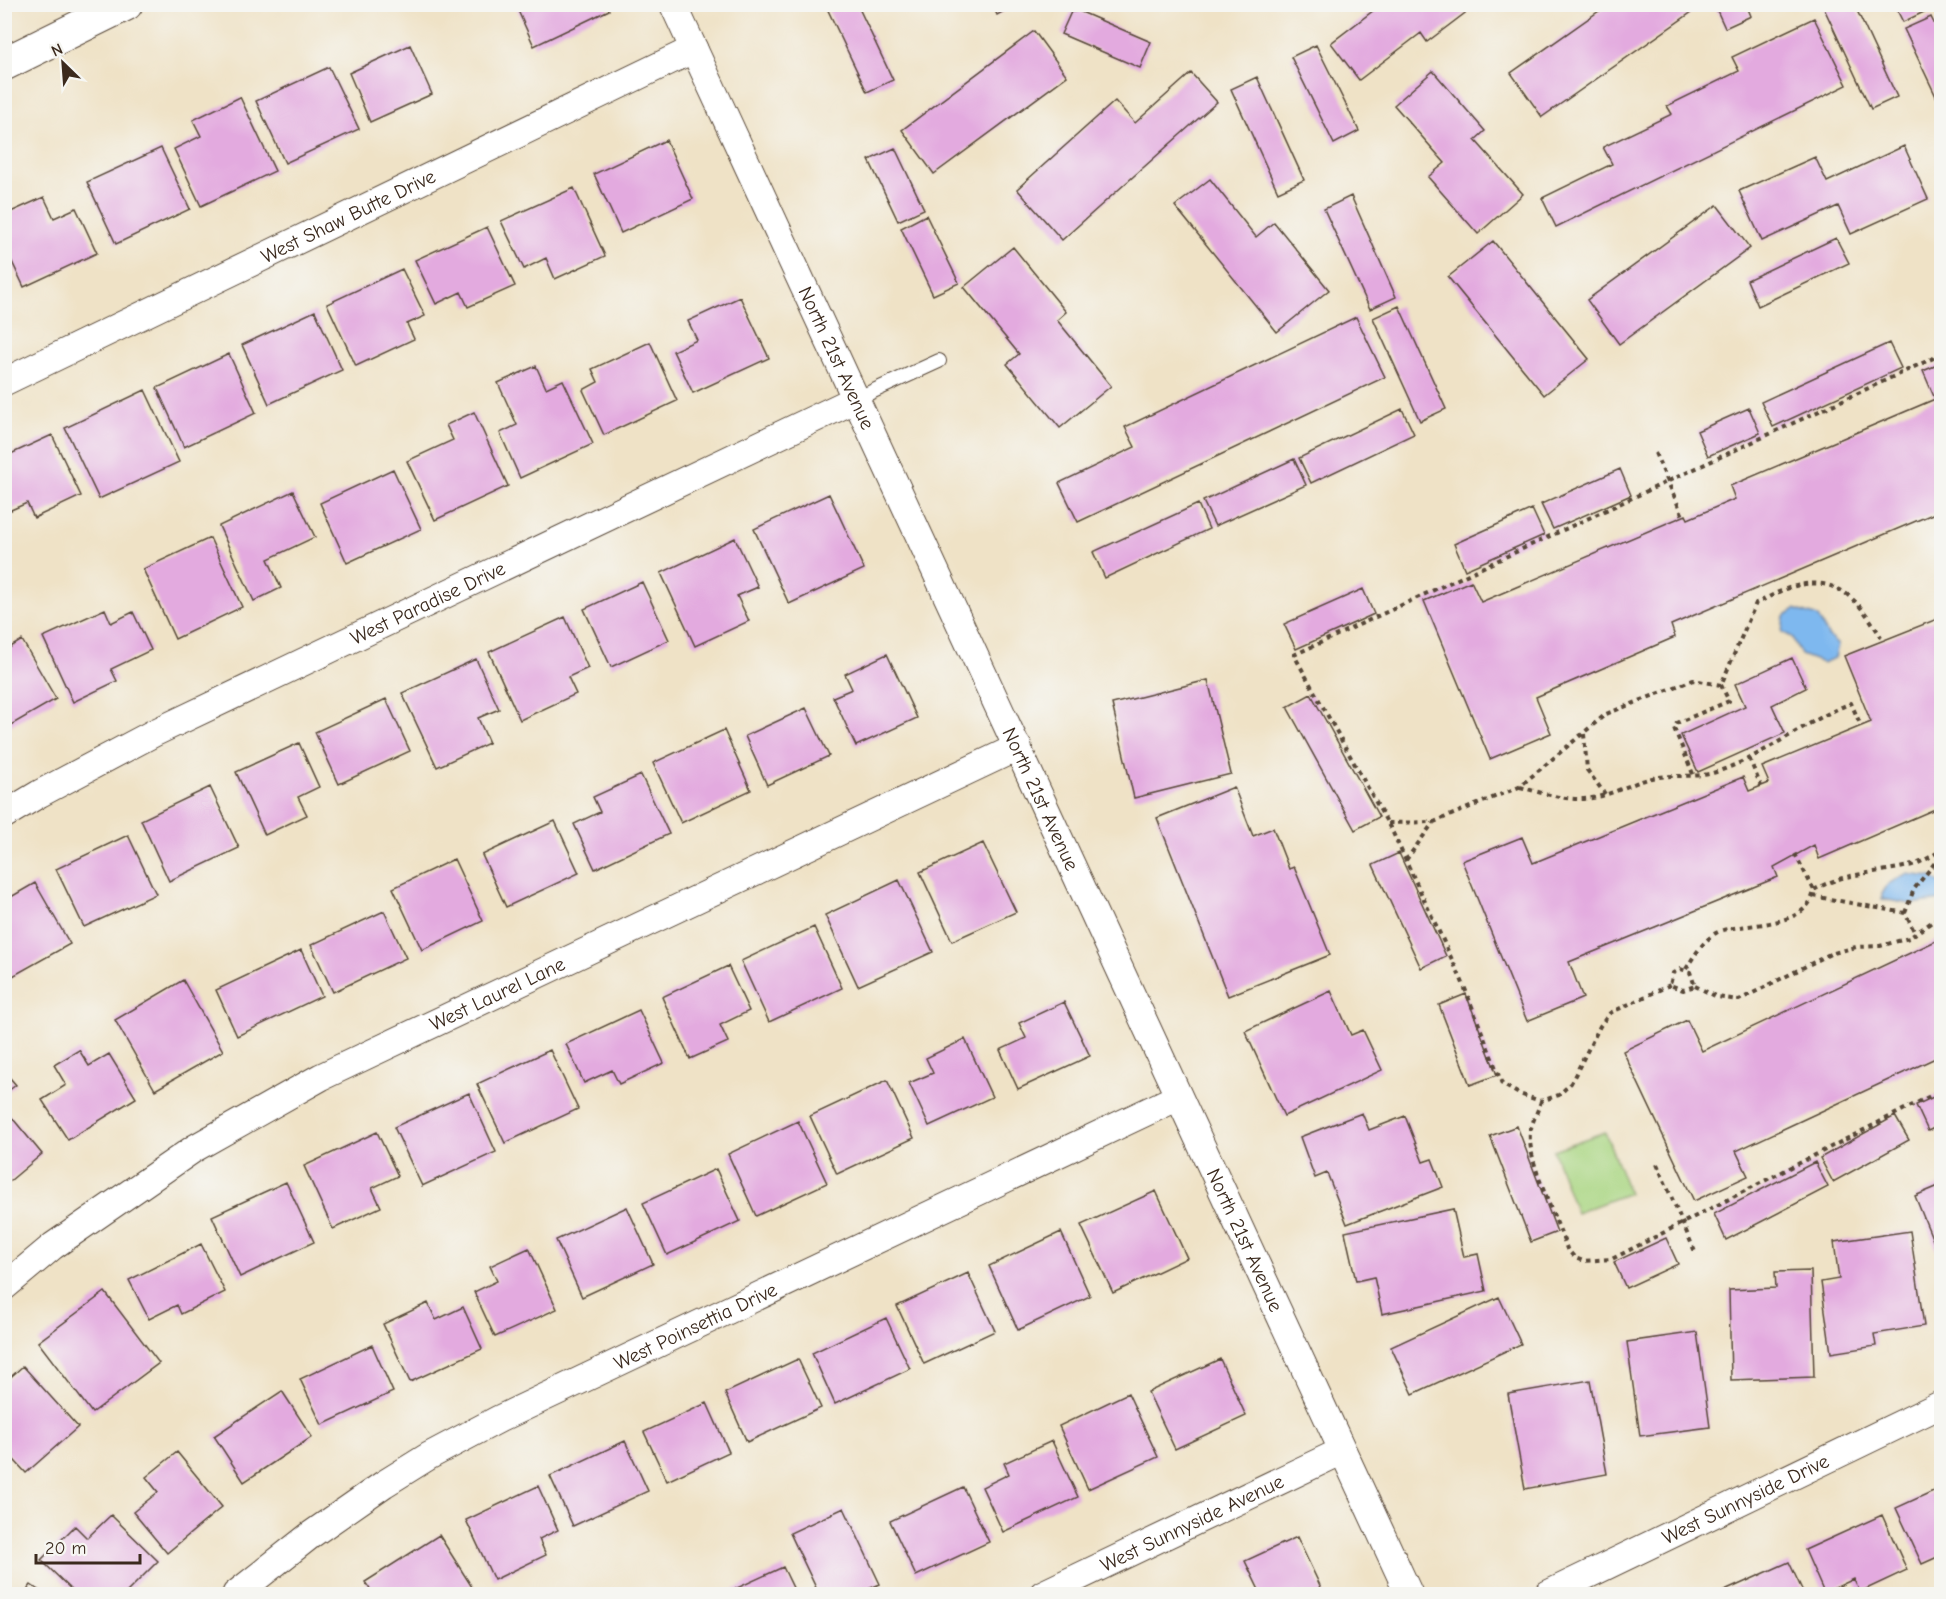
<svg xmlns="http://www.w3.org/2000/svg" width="1946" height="1599" font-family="'Comic Neue',sans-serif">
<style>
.green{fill:#a9d581;stroke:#728050;stroke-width:1.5}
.water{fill:#7eb8ef;stroke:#5c7186;stroke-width:1.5}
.building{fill:#e3aadf}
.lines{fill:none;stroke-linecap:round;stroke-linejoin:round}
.lane-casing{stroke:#564637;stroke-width:16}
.street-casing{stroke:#564637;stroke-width:29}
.secondary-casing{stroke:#564637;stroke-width:35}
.path{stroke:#564637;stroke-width:4;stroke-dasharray:4.5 4.5;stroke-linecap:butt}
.lane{stroke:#fff;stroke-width:14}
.street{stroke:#fff;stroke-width:27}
.secondary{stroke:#fff;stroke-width:33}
.labels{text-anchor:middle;stroke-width:4.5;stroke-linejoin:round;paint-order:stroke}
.street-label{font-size:20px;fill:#3b2a1e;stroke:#f6f6f2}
</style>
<rect width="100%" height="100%" fill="#f6f6f2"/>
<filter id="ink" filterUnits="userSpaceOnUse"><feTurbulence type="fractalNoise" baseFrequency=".0167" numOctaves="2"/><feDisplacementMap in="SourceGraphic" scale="12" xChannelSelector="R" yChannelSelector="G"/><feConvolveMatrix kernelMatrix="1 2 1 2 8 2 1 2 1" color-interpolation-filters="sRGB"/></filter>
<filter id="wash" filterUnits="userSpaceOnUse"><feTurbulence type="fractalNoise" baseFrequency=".008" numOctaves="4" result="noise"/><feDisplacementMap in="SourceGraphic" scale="24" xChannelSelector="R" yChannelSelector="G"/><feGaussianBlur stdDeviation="1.35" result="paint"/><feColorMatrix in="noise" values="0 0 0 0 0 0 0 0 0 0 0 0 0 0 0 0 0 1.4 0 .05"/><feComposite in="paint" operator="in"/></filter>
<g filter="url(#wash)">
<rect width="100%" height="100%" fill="#efe2c6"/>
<path class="green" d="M1605,1132L1629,1193L1576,1213L1553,1150Z"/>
<path class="water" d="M1795,609L1818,617L1828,636L1838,645L1835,658L1822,663L1801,655L1792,637L1782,632L1784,616Z
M1906,874L1932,877L1941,884V900L1911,904L1882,899V894L1888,884Z"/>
<g id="blocks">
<path class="building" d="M515,4H607L609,10L534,46Z
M825,4H857L893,80L867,92Z
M992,4H1017L997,15Z
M1382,4H1477L1427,42L1421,33L1359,80L1331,43Z
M1609,4H1697L1699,7L1542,117L1511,73Z
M1714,4H1746L1751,16L1725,28Z
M1822,4H1854L1897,97L1871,109Z
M1894,4H1926L1928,10L1903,22Z
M1079,11L1151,42L1140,68L1061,34L1071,12Z
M1931,17L1942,40V109L1904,29Z
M1814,18L1847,85L1556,227L1542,198L1612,164L1603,147L1672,114L1667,106L1739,71L1732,57Z
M1034,31L1067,76L934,174L902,130Z
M410,45L432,94L370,122L349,73Z
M1316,45L1359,131L1334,144L1291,57Z
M329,67L359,129L285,163L256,101Z
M1433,71L1485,131L1475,140L1523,194L1478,234L1428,177L1445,163L1394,105Z
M1191,73L1217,102L1062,240L1017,189L1115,101L1135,123Z
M1257,77L1304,180L1278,192L1231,89Z
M240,97L275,171L201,206L174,149L201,136L193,120Z
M666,140L693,199L621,233L594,174Z
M1904,146L1928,199L1851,234L1838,206L1762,241L1739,191L1815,157L1827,182Z
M161,148L190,209L116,244L87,182Z
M895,148L924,209L898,221L869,160Z
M1210,179L1256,237L1274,222L1329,290L1277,332L1175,206Z
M574,188L605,256L555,279L546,258L524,269L501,221Z
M1351,196L1396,297L1370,309L1324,209Z
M44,197L54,218L76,208L97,253L24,287L4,245V215Z
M1717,205L1750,248L1619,344L1587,300Z
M926,215L959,283L933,295L901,228Z
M487,227L515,286L468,307L461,292L436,304L415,260Z
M1836,238L1849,263L1758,306L1747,280Z
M1493,241L1589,359L1544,395L1448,277Z
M1013,247L1066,312L1057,320L1111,386L1060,428L1007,364L1019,354L964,287Z
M402,269L425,316L407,324L414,339L356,366L327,304Z
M740,297L769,358L693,393L673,351L697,340L688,321Z
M1399,306L1446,409L1420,421L1373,318Z
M315,311L342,370L269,404L242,345Z
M1356,317L1385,377L1078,522L1059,483L1135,447L1125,427Z
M650,342L677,401L604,435L583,390L598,382L592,369Z
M1889,343L1901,368L1773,427L1761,402Z
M229,354L256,413L184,447L157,388Z
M1942,363V510L1671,625L1675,637L1536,697L1551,733L1490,759L1424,601L1471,581L1481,602L1686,515L1688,519L1735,499L1730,486L1935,399L1923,371Z
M536,366L546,388L563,380L593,444L520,478L500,433L517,425L498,383Z
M145,390L179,462L99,499L65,428Z
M1749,408L1760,433L1708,456L1697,431Z
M1402,409L1414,434L1311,483L1299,458Z
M474,412L508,486L435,520L407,461L453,440L446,425Z
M52,435L81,496L34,518L27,503L4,513V457Z
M1294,459L1306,485L1215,526L1203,501Z
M393,469L421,529L347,563L320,503Z
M1620,469L1631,495L1553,529L1541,504Z
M293,491L315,537L268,559L281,588L254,601L219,526Z
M829,494L864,569L789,604L754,529Z
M1198,504L1209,529L1105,578L1093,552Z
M1532,509L1544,535L1465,570L1454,544Z
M210,538L242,607L175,639L143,569Z
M735,538L758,587L737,596L749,621L695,646L661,573Z
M642,582L669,640L611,667L584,609Z
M1363,589L1374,614L1296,649L1284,624Z
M105,609L111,623L133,612L151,650L111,669L117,681L73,702L43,637Z
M565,617L588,668L568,677L576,694L520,720L489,652Z
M1942,617V806L1819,859L1814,845L1774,867L1778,877L1569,962L1583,998L1527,1021L1462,861L1522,837L1533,863L1743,777L1749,791L1769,783L1762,767L1871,722L1844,656Z
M22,640L56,699L4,729V651Z
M887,654L917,718L856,746L833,697L852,689L845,674Z
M1792,658L1806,688L1772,705L1785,733L1698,772L1681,735L1745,706L1735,684Z
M476,659L499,709L478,718L489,743L437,767L402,693Z
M1208,680L1231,774L1134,798L1112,704Z
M1311,694L1379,817L1355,830L1287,707Z
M386,699L410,751L339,784L315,732Z
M806,708L829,756L767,785L745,736Z
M724,730L751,790L681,823L653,763Z
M299,743L319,787L298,797L307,815L265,835L236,772Z
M641,775L669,834L595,869L574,824L600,812L593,797Z
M210,787L239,848L169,881L141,820Z
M1234,787L1253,836L1273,828L1289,869L1294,867L1330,955L1228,996L1157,818Z
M555,821L579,873L506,907L482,855Z
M128,835L156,894L84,927L56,869Z
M983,843L1016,912L952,941L920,872Z
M1399,853L1446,956L1421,968L1373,865Z
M454,859L483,921L422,950L393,888Z
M899,880L933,952L858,986L825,915Z
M35,883L70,944L4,981V901Z
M384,911L406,958L333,992L311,945Z
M814,927L842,988L769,1022L741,961Z
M1942,938V1055L1736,1151L1748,1176L1694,1201L1623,1051L1687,1020L1702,1051Z
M301,950L322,996L237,1036L216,990Z
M728,966L749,1011L720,1025L728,1042L690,1059L662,997Z
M183,980L223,1051L155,1090L115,1020Z
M1331,991L1351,1035L1363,1030L1382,1070L1284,1116L1245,1031Z
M1466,994L1497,1075L1470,1085L1439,1005Z
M1064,1002L1090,1056L1018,1089L1000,1050L1026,1038L1019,1023Z
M639,1010L664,1063L619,1084L612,1070L584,1083L566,1044Z
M965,1039L992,1097L929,1126L909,1083L933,1073L926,1058Z
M79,1050L89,1066L109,1054L136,1098L68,1140L42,1100L66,1085L54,1065Z
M550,1050L578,1109L505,1143L477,1084Z
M4,1071L16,1085L4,1094Z
M887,1080L914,1138L837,1174L810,1116Z
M469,1093L496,1152L422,1186L394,1127Z
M1942,1093V1124L1928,1131L1916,1105Z
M4,1108L42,1154L4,1186Z
M1362,1113L1369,1130L1405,1116L1423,1162L1432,1159L1443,1187L1347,1224L1327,1173L1315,1178L1300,1137Z
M1895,1116L1909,1140L1833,1182L1820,1158Z
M798,1121L827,1183L756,1216L728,1154Z
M1517,1126L1557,1232L1531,1242L1490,1136Z
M377,1132L398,1176L372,1188L381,1207L333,1229L304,1166Z
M1815,1162L1828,1187L1726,1240L1714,1214Z
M716,1169L740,1221L667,1255L643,1203Z
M286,1182L314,1242L240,1277L212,1216Z
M1941,1185V1260L1915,1196Z
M1156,1191L1187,1258L1113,1293L1081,1225Z
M627,1207L653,1264L582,1297L556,1240Z
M1453,1209L1464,1257L1478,1254L1486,1291L1382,1314L1374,1277L1356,1281L1345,1232Z
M1910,1231L1924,1326L1874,1334L1876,1346L1831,1353L1821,1282L1839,1279L1834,1242Z
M1061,1232L1090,1296L1018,1330L989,1266Z
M1666,1238L1678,1264L1626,1288L1614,1262Z
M201,1244L225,1292L181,1314L177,1305L149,1319L129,1280Z
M529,1248L557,1309L495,1337L474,1292L497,1281L490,1266Z
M1811,1271L1814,1377L1731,1380L1729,1290L1776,1288L1775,1272Z
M968,1273L995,1331L924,1364L897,1306Z
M105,1292L159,1363L92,1413L38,1342Z
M1499,1297L1521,1344L1413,1394L1391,1347Z
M428,1303L436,1320L463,1307L482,1349L410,1382L383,1324Z
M886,1318L910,1369L835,1404L812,1353Z
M1697,1332L1710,1427L1640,1436L1627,1342Z
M372,1345L393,1392L322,1425L300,1379Z
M798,1359L821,1408L747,1442L725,1393Z
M1220,1359L1246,1416L1175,1449L1148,1392Z
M23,1366L78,1427L26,1473L4,1449V1383Z
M1590,1380L1607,1474L1525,1489L1508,1394Z
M282,1391L312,1437L244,1482L214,1436Z
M1128,1393L1158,1457L1088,1489L1059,1426Z
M707,1403L729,1452L667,1481L644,1432Z
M625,1441L648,1491L573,1526L550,1476Z
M1052,1441L1078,1497L1003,1532L982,1487L1009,1474L1004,1463Z
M177,1452L222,1507L167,1553L133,1512L158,1492L146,1477Z
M538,1486L558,1530L539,1539L546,1555L494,1580L466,1520Z
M963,1487L989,1542L916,1576L890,1521Z
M1942,1487V1555L1922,1564L1896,1508Z
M844,1508L880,1584L857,1594H819L790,1533Z
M111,1515L158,1561L125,1594H76L41,1560L75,1526L87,1538Z
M1882,1515L1907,1570L1860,1592L1854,1579L1824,1593L1805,1550Z
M439,1535L472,1587L460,1594H373L365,1582Z
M1297,1537L1324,1594H1261L1245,1561Z
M1789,1562L1804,1594H1718Z
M783,1567L796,1594H724Z
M31,1585L44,1594H24Z"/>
</g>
</g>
<g filter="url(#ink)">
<use href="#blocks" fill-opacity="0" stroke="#564637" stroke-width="1.5"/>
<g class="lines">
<g class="lane-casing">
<path id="lane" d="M856,399L939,361"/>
</g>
<g class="street-casing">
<g id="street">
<path id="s1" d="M673,4L1409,1594"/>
<path id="s2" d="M4,382L694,49"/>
<path id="s3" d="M4,815L39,794L154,733L856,399"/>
<path id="s4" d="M4,1287L53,1246L195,1148L321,1077L1018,747"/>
<path id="s5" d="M236,1594L312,1534L384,1484L429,1456L499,1419L1178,1097"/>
<path id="s6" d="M1043,1594L1340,1452"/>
<path id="s7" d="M1548,1594L1942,1404"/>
</g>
</g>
<g class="secondary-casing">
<path id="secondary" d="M4,64L126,4"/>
</g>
<path class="path" d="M1655,453L1683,516
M1584,734L1587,770L1605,794
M1749,758L1761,786
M1693,774L1674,728L1677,723L1729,701L1721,685
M1520,787C1543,793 1567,802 1592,798C1611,795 1630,784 1648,779C1671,773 1695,779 1716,772C1765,756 1804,722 1851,703L1861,726
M1388,823L1434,822L1519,787L1606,714L1693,680L1721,685L1756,603C1765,600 1773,594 1781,591C1832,570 1856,595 1881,637
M1406,860L1433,823
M1814,890C1844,872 1875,874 1908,866C1920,864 1931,856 1942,850
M1813,896L1905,913L1915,933
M1905,913L1914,889L1942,854
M1680,969L1690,972L1695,986L1683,990L1670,985L1673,973Z
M1686,969C1694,956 1703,941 1716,933C1737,921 1808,932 1814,890L1795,854
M1670,985L1610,1013L1600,1026L1571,1083L1559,1095L1541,1101L1519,1094L1502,1084L1462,981L1393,833L1294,655L1942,354
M1695,986L1717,997L1739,1000L1830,954L1856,947L1880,946L1909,938L1942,915
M1541,1101C1538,1111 1532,1122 1530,1132C1527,1162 1557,1219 1567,1249L1575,1258L1583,1261L1612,1259L1942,1090
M1657,1164L1696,1254"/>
<use href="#lane" class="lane"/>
<use href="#street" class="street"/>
<use href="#secondary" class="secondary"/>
</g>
</g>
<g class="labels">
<g class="street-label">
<text dy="7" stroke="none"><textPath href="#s2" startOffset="382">West Shaw Butte Drive</textPath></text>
<text dy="7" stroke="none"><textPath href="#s1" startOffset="390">North 21st Avenue</textPath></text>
<text dy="7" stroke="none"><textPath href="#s3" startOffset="474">West Paradise Drive</textPath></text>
<text dy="7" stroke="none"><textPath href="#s1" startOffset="876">North 21st Avenue</textPath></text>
<text dy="7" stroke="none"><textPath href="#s4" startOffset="576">West Laurel Lane</textPath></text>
<text dy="7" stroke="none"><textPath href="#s1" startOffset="1362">North 21st Avenue</textPath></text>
<text dy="7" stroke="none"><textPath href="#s5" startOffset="534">West Poinsettia Drive</textPath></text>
<text dy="7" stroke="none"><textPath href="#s7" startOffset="219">West Sunnyside Drive</textPath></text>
<text dy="7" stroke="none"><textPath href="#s6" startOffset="165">West Sunnyside Avenue</textPath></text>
</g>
</g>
<rect width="1946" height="1599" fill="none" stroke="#f6f6f2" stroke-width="24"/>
<g transform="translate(63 63) rotate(335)" stroke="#f6f6f2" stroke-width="4.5" paint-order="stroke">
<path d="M0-4.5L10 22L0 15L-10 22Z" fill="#3b2a1e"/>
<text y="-9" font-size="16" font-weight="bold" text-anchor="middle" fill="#3b2a1e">N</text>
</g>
<path d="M36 1554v9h104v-9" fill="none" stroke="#3b2a1e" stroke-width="3"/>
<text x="45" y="1554" font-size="18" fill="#3b2a1e" stroke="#f6f6f2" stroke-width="4.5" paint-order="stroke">20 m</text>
</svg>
